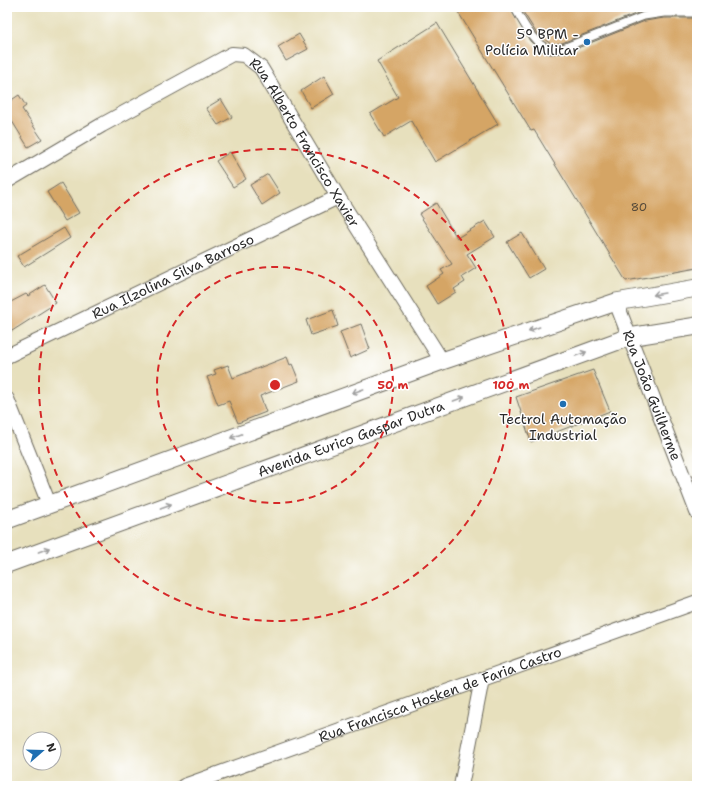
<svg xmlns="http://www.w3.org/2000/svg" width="704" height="793" font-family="'Shantell Sans',sans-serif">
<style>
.building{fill:#d5a565}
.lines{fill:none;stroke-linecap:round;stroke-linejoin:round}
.service-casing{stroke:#6d6a5e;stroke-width:9}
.minor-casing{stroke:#6d6a5e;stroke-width:16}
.tertiary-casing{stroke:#6d6a5e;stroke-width:19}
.service{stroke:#fff;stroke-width:7}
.minor{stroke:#fff;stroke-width:14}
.tertiary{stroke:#fff;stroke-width:17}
.oneway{stroke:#a0a0a0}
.ring{fill:none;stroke:#d62828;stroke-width:2;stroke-dasharray:7 5}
.poi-dot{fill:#1f6fb2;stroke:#fff;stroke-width:1.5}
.labels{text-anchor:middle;stroke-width:3;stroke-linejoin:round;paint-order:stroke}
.number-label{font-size:12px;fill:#564a3a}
.poi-label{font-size:14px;fill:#2b2b2b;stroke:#fff;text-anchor:end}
.street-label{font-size:14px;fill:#2b2b2b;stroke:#fff}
.centre{fill:#d62828;stroke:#fff;stroke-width:2}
.ring-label{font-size:12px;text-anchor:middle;font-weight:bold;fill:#d62828;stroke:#fff;stroke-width:3;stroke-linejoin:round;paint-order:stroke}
</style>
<rect width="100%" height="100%" fill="#fff"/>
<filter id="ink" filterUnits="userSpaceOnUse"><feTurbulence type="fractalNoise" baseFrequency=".025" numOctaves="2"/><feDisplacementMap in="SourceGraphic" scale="8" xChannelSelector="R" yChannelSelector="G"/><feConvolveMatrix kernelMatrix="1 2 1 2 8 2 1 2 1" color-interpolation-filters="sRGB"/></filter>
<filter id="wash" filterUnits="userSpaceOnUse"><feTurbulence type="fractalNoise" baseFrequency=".012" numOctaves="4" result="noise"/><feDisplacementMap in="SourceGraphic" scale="16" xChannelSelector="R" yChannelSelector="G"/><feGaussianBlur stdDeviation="0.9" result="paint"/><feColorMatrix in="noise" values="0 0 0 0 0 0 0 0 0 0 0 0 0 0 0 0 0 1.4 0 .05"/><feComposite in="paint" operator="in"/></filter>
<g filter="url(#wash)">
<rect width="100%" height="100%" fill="#e7e0bd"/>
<g id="blocks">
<path class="building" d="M455,7H509L530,41L541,51L550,54L565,53L645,21L664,18H697V268L626,281L534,130L531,131Z
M520,7H697V8H664L643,11L562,43L551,44L537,34Z
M437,23L498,124L435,162L411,121L384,137L370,114L398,97L377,61Z
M299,34L308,49L286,61L278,47Z
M324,76L334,94L311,108L301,91Z
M19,95L26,106L22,109L42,139L28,147L7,113V103Z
M221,99L232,117L218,125L206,108Z
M230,152L246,179L233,187L216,161Z
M268,174L280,193L262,205L250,185Z
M61,183L79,213L65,221L47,192Z
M436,203L457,238L485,221L495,237L467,254L476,268L462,277L465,282L454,289L456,292L437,304L426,286L444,274L441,270L452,264L419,214Z
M64,228L70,238L24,267L17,256Z
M522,233L544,269L529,278L507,242Z
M45,285L56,303L12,331L7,322V304L26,294L28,296Z
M333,310L338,326L311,335L306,320Z
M361,324L370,349L350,358L340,332Z
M287,357L290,365L292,364L299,381L260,396L266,412L238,423L229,401L218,405L207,377L216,374L214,370L228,365L233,378Z
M593,370L610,411L531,442L516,397Z"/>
</g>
</g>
<g filter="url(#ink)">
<use href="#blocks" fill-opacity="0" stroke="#6d6a5e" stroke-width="1"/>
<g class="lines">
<g class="service-casing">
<path id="service" d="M514,7C522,20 533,45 550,49C554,49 559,48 563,48L644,16L664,13H697"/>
</g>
<g class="minor-casing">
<g id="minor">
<path id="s1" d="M7,181L102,125L232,54L244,55L261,68L338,197L442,361"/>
<path id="s2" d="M616,302L697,512"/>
<path id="s3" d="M7,356L338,197"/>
<path d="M7,399L49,504"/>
<path id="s4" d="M184,786L697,602"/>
<path d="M461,786L482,679"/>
</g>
</g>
<g class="tertiary-casing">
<g id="tertiary">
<path d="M7,520L442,361L616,302L697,288"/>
<path id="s5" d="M7,564L629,337L697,326"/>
</g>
</g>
<use href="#service" class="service"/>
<use href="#minor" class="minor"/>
<use href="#tertiary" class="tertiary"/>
</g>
<defs><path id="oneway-shaft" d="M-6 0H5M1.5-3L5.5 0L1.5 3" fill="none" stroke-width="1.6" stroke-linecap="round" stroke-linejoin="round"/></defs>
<g class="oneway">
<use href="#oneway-shaft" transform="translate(659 294) rotate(170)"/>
<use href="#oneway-shaft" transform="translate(534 329) rotate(161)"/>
<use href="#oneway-shaft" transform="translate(581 354) rotate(-20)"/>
<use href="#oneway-shaft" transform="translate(358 391) rotate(160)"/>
<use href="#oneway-shaft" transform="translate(459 399) rotate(-20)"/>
<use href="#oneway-shaft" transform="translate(236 436) rotate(160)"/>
<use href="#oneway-shaft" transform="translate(166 506) rotate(-20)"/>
<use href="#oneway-shaft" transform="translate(44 550) rotate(-20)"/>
</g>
</g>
<g class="ring">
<circle cx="275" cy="385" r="118"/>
<circle cx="275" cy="385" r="236"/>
</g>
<g class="poi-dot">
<circle cx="587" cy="42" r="4"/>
<circle cx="563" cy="404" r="4"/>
</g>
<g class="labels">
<g class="number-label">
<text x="639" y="211">80</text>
</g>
<g class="poi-label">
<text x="579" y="39">5º BPM -<tspan x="579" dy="16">Polícia Militar</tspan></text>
<text x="563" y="424" text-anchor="middle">Tectrol Automação<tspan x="563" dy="16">Industrial</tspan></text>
</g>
<g class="street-label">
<text dy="5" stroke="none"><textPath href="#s1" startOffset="378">Rua Alberto Francisco Xavier</textPath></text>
<text dy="5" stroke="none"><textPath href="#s3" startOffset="184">Rua Ilzolina Silva Barroso</textPath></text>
<text dy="5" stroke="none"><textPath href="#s2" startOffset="100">Rua João Guilherme</textPath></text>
<text dy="5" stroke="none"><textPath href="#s5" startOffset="366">Avenida Eurico Gaspar Dutra</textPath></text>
<text dy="5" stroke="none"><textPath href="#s4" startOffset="272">Rua Francisca Hosken de Faria Castro</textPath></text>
</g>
</g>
<circle cx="275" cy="385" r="6" class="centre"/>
<g class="ring-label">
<text x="393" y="389">50 m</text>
<text x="511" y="389">100 m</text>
</g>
<rect width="704" height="793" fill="none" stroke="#fff" stroke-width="24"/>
<g transform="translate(42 751) rotate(70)"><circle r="19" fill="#ffffff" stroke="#aaaaaa"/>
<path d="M0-3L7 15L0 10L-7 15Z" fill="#1f6fb2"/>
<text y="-6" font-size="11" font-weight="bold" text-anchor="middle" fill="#2b2b2b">N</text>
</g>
</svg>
